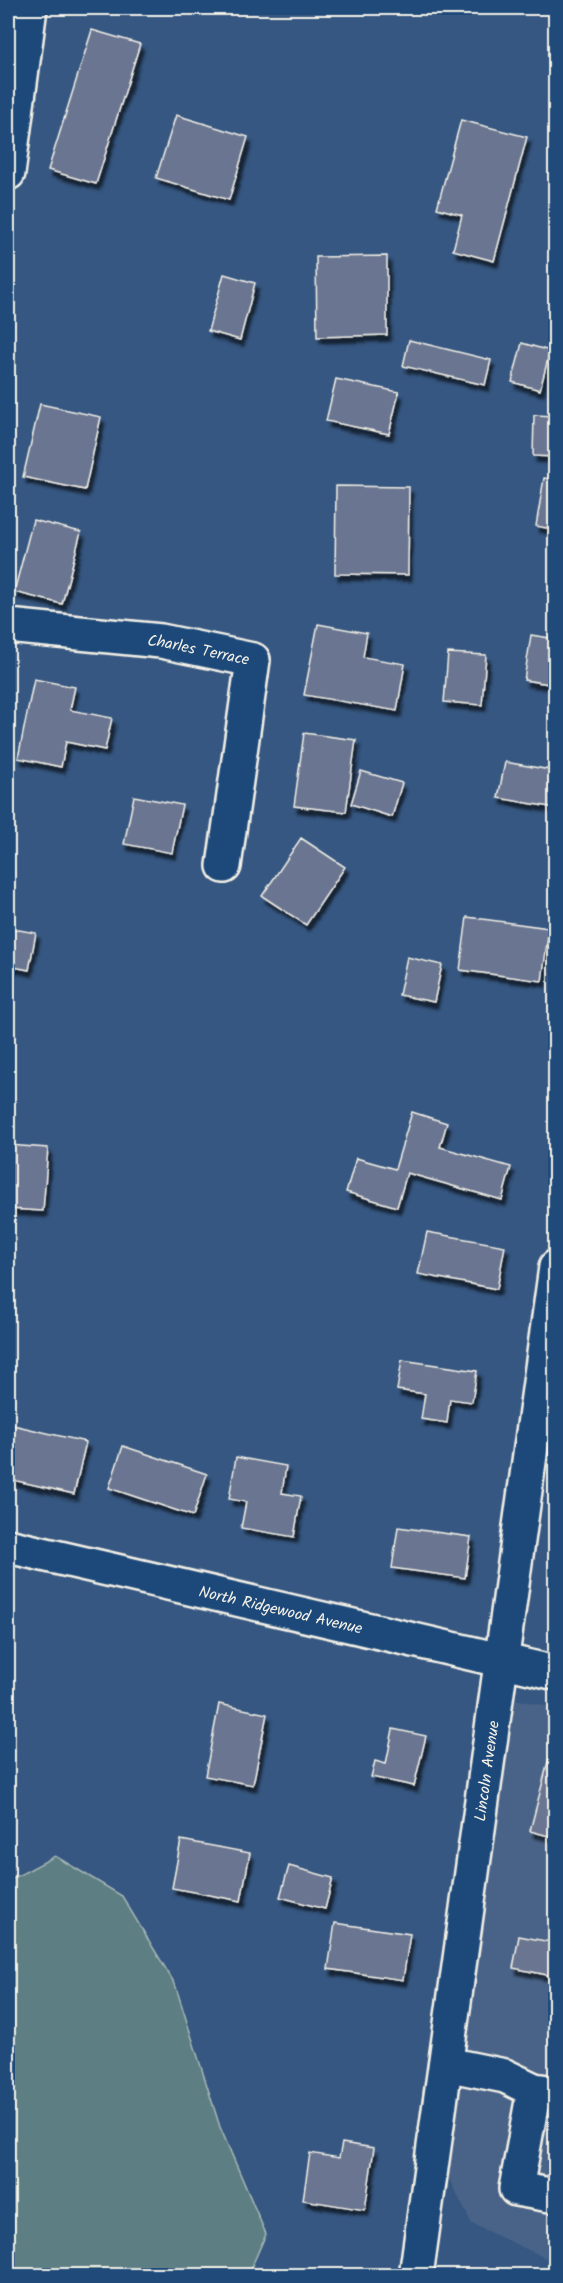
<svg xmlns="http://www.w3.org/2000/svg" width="563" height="2283" font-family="Kalam,sans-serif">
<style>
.built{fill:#496388}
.green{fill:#5d7e83;stroke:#a8b8b6;stroke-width:1.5}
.building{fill:#6b7691;stroke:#f4f1e8;stroke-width:1.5;filter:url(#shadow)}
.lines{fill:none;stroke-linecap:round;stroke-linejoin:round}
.minor-casing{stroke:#f4f1e8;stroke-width:38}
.minor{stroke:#1f4a7a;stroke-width:33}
.labels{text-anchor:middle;stroke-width:6;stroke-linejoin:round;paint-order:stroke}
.street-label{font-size:16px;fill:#f4f1e8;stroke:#1f4a7a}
</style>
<defs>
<filter id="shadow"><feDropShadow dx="3.5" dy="6" stdDeviation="1.5" flood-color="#0009"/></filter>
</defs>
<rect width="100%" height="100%" fill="#365781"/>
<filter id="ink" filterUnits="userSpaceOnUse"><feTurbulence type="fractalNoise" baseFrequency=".0167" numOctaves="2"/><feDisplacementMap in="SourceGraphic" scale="12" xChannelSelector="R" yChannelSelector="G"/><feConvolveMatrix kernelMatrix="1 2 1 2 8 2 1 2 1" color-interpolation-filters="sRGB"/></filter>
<g filter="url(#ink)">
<path class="built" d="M515,1699L555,1708V2258L548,2259L472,2224L448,2177Z"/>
<path class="green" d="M55,1856L122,1896L175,1984L220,2127L266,2234L248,2275H8V1881Z"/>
<path class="building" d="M92,30L140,44L96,184L48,170Z
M176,115L248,137L229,200L156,178Z
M461,120L527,137L494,261L453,250L462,215L437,208Z
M387,256V335L317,337L316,257Z
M224,274L255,283L240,340L208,331Z
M409,340L491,360L485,385L403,366Z
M522,343L550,351L540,390L512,382Z
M336,379L399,392L389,434L326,421Z
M40,404L101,417L85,490L23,477Z
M534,415L556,416V457L533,456Z
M544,478L556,480V530L536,526Z
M336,486L409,487L408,575L335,574Z
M33,520L81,532L62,604L14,592Z
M318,624L367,633L363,657L405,664L397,711L304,695Z
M531,635L556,639V685L524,680Z
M448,653L486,655L482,705L444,702Z
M34,679L75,687L70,710L112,718L105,750L66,742L61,767L18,758Z
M304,733L356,740L346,812L294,806Z
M505,762L556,771V808L498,798Z
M361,771L402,783L392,817L351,804Z
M134,796L182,805L172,853L124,844Z
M301,838L345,867L306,925L262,896Z
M467,917L549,928L542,981L460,970Z
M8,928L36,933L29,970L8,966Z
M407,957L442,965L434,1002L399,995Z
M412,1112L447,1123L440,1147L511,1167L502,1200L407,1173L397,1207L346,1192L356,1158L395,1169Z
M8,1145L48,1148L43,1211L8,1209Z
M427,1232L505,1246L497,1289L418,1274Z
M402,1360L477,1371L472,1402L450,1399L447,1423L421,1419L425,1394L397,1390Z
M13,1425L86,1442L74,1494L8,1479V1448Z
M123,1446L207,1474L193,1516L109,1488Z
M236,1457L286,1466L282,1493L301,1496L294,1537L241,1528L246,1502L229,1499Z
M398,1527L471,1537L465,1578L392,1568Z
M219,1704L267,1714L253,1785L205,1776Z
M393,1729L426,1736L414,1786L371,1777L375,1761L386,1764Z
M549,1758L556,1760V1838L530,1831Z
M181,1840L250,1853L241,1901L172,1888Z
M289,1866L333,1878L325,1909L280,1897Z
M335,1923L410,1934L403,1980L328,1969Z
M519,1936L556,1943V1960L552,1976L513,1968Z
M342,2143L374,2148L365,2210L303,2200L310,2153L339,2158Z"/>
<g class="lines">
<g class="minor-casing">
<g id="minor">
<path d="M8,173L30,8"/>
<path id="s1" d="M8,626L161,641L253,660L224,866"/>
<path id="s2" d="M8,1546L556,1673"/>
<path d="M446,2064L505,2076L534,2090L556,2093"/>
<path d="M534,2090L516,2189L556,2196"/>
<path id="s3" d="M416,2276L556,1267"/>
</g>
</g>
<use href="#minor" class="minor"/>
</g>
</g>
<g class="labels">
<g class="street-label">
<text dy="6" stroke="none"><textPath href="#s1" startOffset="192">Charles Terrace</textPath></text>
<text dy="6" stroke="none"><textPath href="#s2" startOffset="280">North Ridgewood Avenue</textPath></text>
<text dy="6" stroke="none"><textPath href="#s3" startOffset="510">Lincoln Avenue</textPath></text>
</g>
</g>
<rect width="563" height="2283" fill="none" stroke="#1f4a7a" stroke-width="30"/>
<rect x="15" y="15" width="533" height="2253" fill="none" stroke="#f4f1e8" stroke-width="2" filter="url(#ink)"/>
</svg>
